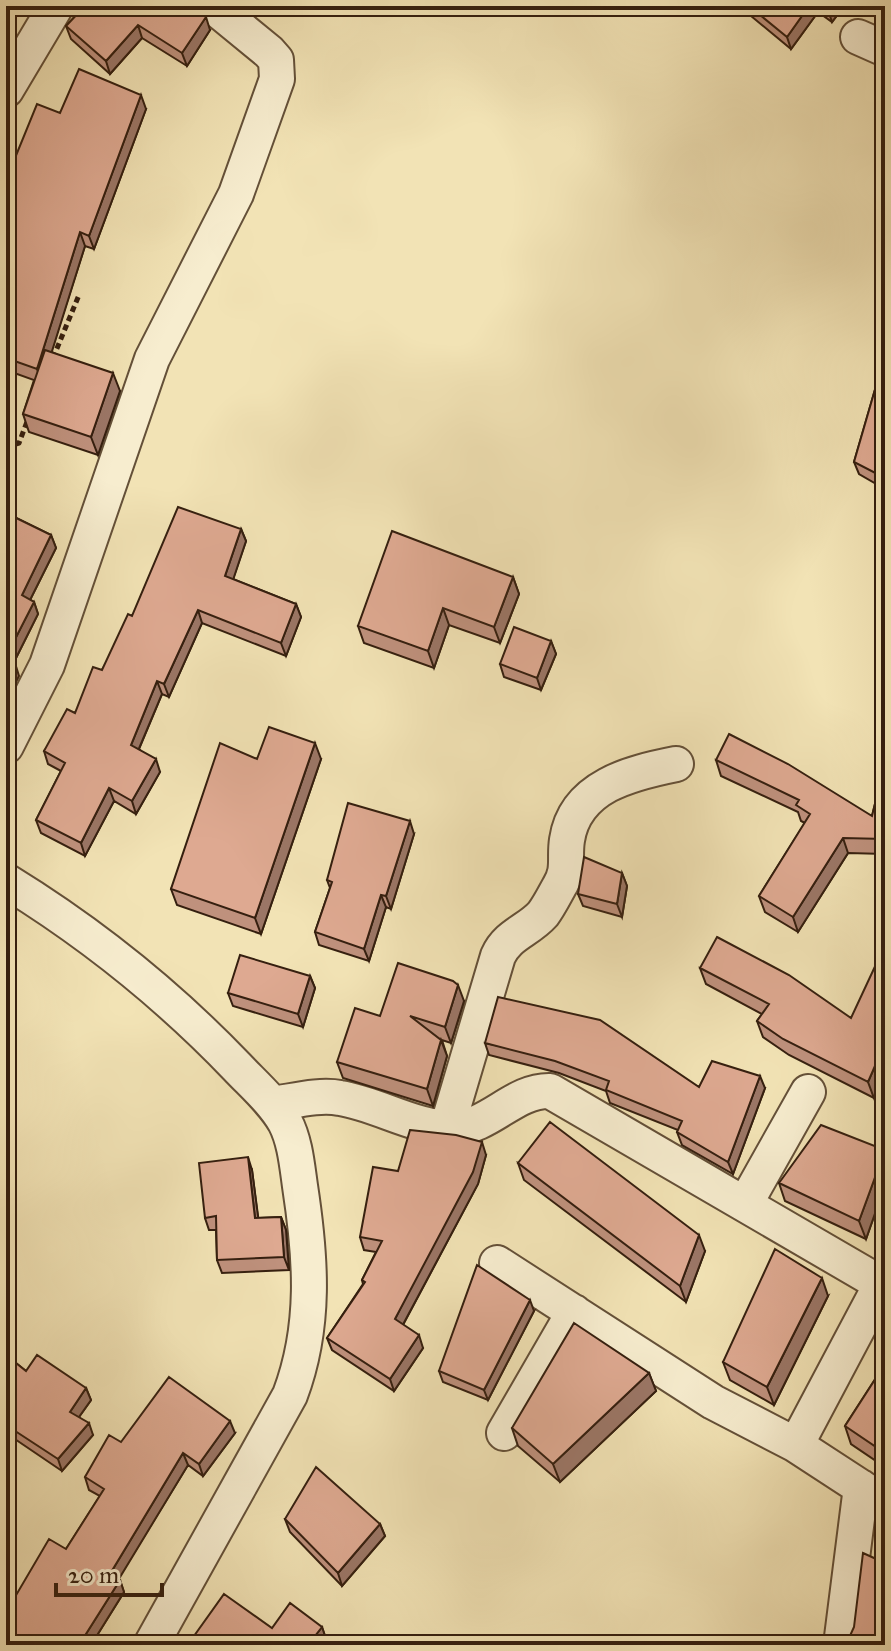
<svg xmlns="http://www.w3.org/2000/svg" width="891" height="1651" font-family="'IM FELL Great Primer',serif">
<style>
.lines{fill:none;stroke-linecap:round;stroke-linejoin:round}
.street-casing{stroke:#645038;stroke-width:38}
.path{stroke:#351f0f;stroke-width:5;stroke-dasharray:6 4;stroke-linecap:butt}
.street{stroke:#f7edcf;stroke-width:34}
.wall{fill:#bf917d;stroke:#351f0f;stroke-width:2}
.shaded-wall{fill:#9b7666;stroke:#351f0f;stroke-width:2}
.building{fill:#dea991;stroke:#351f0f;stroke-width:2}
</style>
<rect width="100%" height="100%" fill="#f2e3b5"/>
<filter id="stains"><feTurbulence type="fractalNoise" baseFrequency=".0025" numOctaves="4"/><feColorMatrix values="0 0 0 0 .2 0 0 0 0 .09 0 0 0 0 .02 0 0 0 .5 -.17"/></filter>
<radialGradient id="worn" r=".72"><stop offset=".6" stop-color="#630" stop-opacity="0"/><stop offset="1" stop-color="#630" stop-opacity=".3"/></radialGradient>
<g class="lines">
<g class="street-casing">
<path id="street" d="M858,37L885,49
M6,90L56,6
M6,746L47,665L152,359L236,194L277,79L276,60L269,52L213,6
M6,881C89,932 169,996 237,1067C253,1084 273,1101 285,1122C295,1141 297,1165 300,1186C311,1258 316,1326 290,1395L151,1645
M273,1104C294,1101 319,1094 340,1098C378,1104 416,1129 454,1128C490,1127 514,1090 550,1091L885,1286
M447,1128L498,956C508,934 528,931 543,914C549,906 554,896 559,887C570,869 564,859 567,840C575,786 631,773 676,764
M745,1204L808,1092
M497,1263L713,1402L796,1445L885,1277
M504,1433L574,1312
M796,1445L885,1503
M841,1645L861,1487"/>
</g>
<path class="path" d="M53,358L79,295
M6,447L19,443L28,419"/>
<use href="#street" class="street"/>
</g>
<path class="wall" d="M739,6H844L832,22L818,12L791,49Z
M78,7L210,30L187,66L142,38L110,74L71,39L66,26L80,11Z
M146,109L94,249L85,246L51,352L120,391L98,455L29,432L23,414L34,380L6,370V180L60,113Z
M885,355V489L859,474L854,462Z
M6,513L51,535L56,548L30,600L34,602L38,614L15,660L6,655Z
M241,529L246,541L233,579L296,604L301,617L286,656L202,623L169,697L162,694L139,749L160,772L136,814L114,801L85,856L41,833L36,820L61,771L48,764L44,751L75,713L102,670L132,616Z
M513,577L519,594L500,643L449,625L434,668L364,643L358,626Z
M551,641L556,654L541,690L504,677L500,664Z
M257,759H321L261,934L177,905L171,889Z
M716,760L872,816L885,763V854L848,853L798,932L765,912L759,896L805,823L801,821L798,812L721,776Z
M414,834L391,909L386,907L369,961L319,945L315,932L330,888L327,880Z
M622,873L627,886L622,917L583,906L578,894Z
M700,968L851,1018L874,1098L789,1055L763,1037L757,1021L762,1014L706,984Z
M310,976L315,988L303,1027L233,1006L228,993Z
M464,1001L451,1043L442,1040L447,1056L433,1106L343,1078L337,1062L380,1016Z
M485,1043L699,1087L765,1088L733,1174L682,1145L677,1132L678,1130L610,1103L606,1091L559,1073L489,1055Z
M885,1150V1185L866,1239L785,1201L779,1183Z
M486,1155L478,1184L403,1325L423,1348L394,1391L332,1350L327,1338L363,1284L362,1280L376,1252L364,1250L360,1237L398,1171Z
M518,1163L705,1251L686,1302L524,1180Z
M252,1170L258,1218L281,1217L286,1230L289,1270L222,1273L217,1260L216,1230H209L205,1218Z
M828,1296L774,1405L730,1380L723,1362Z
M534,1311L488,1400L443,1382L439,1371Z
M6,1355L26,1371L86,1388L91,1400L79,1417L93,1435L62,1471L6,1433Z
M885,1364V1467L851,1444L845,1426Z
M649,1373L656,1391L560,1482L518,1446L512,1428Z
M235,1433L203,1476L188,1465L118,1579L120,1580L124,1592L91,1645H6L15,1597L66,1549L100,1496L89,1490L85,1477L121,1442Z
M285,1519L380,1524L385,1536L342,1586L290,1532Z
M322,1627L327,1642L324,1645H198L194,1636L272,1628Z"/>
<path class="shaded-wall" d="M809,6H816L818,12L791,49L787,37Z
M831,6H844L832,22L828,10Z
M206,17L210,30L187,66L182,53Z
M138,25L142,38L110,74L106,61Z
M141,95L146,109L94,249L89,236Z
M80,232L85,246L42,383L37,369Z
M113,373L120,391L98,455L91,437Z
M241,529L246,541L230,589L225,576Z
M51,535L56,548L26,608L22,595Z
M513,577L519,594L500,643L494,627Z
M34,602L38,614L15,660L11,647Z
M296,604L301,617L286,656L281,643Z
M443,608L449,625L434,668L428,651Z
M198,610L202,623L169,697L164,684Z
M551,641L556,654L541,690L537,678Z
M15,663L19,676L6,702V680Z
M157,681L162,694L135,758L131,745Z
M315,743L321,759L261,934L255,918Z
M156,759L160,772L136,814L132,801Z
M109,788L114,801L85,856L81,843Z
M410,821L414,834L391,909L386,896Z
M843,838L848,853L798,932L793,917Z
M622,873L627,886L622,917L617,904Z
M381,895L386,907L369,961L364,949Z
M310,976L315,988L303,1027L298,1014Z
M458,985L464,1001L451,1043L445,1027Z
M441,1040L447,1056L433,1106L427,1089Z
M885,1043V1073L874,1098L868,1082Z
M760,1076L765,1088L733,1174L728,1162Z
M482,1142L486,1155L478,1184L399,1332L395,1319Z
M885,1150V1185L866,1239L859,1221Z
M248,1157L252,1170L260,1231L255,1218Z
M281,1217L286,1230L289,1270L284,1257Z
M699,1235L705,1251L686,1302L680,1286Z
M822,1278L828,1296L774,1405L767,1387Z
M530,1300L534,1311L488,1400L484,1390Z
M419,1335L423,1348L394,1391L390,1379Z
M649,1373L656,1391L560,1482L553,1464Z
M86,1388L91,1400L74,1424L70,1412Z
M230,1421L235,1433L203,1476L199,1464Z
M89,1423L93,1435L62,1471L58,1459Z
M183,1453L188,1465L114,1587L110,1574Z
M380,1524L385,1536L342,1586L338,1573Z
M120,1580L124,1592L91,1645H79Z
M322,1627L327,1642L324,1645H308Z"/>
<path class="building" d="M79,6H195L206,17L182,53L138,25L106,61L66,26L83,8Z
M749,6H809L787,37Z
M79,69L141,95L89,236L80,232L37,369L6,358V180L37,104L60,113Z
M45,350L113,373L91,437L23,414Z
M885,355V478L854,462Z
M178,507L241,529L225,576L296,604L281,643L198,610L164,684L157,681L131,745L156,759L132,801L109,788L81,843L36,820L65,763L44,751L67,709L75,713L93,667L102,670L128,614L132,616Z
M6,513L51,535L22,595L34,602L11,647L6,645Z
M392,531L513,577L494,627L443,608L428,651L358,626Z
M514,627L551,641L537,678L500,664Z
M6,659L15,663L6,680Z
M269,727L315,743L255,918L171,889L220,743L257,759Z
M729,734L788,764L872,816L885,763V839L843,838L793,917L759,896L810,814L796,805L799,800L716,760Z
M348,803L410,821L386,896L381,895L364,949L315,932L332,882L327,880Z
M584,857L622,873L617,904L578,894Z
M717,937L789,975L851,1018L885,945V1043L868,1082L783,1039L757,1021L769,1004L700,968Z
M240,955L310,976L298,1014L228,993Z
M398,963L453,981L458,985L445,1027L410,1016L441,1040L427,1089L337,1062L355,1008L380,1016Z
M498,997L600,1020L699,1087L712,1061L760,1076L728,1162L677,1132L682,1121L606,1090L609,1081L555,1061L485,1043Z
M550,1122L699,1235L680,1286L518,1163Z
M821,1125L885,1150L859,1221L779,1183Z
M410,1130L456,1135L482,1142L473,1172L395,1319L419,1335L390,1379L327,1338L365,1282L362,1280L382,1241L360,1237L373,1167L398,1171Z
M248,1157L255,1218L281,1217L284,1257L217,1260L216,1216L205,1218L199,1163Z
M775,1249L822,1278L767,1387L723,1362Z
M477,1265L530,1300L484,1390L439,1371Z
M574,1323L649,1373L553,1464L512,1428Z
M6,1355L26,1371L37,1355L86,1388L70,1412L89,1423L58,1459L6,1425Z
M885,1364V1453L845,1426Z
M169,1377L230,1421L199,1464L183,1453L110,1574L120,1580L79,1645H6V1592L15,1597L49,1539L66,1549L104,1489L85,1477L109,1435L121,1442Z
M316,1467L380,1524L338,1573L285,1519Z
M863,1553L885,1563V1645H849V1638L854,1627Z
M224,1594L272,1628L290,1603L322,1627L308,1645H207L194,1636Z"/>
<rect width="891" height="1651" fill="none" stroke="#f2e3b5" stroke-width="32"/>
<rect x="8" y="8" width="875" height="1635" fill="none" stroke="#351f0f" stroke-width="4"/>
<rect x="16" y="16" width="859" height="1619" fill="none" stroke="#351f0f" stroke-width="2"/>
<path d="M56 1583v12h106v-12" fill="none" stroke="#351f0f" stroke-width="4"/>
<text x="68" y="1583" font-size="24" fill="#351f0f" stroke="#f7edcf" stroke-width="6" paint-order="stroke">20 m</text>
<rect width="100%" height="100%" filter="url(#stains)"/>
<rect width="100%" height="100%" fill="url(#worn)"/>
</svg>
